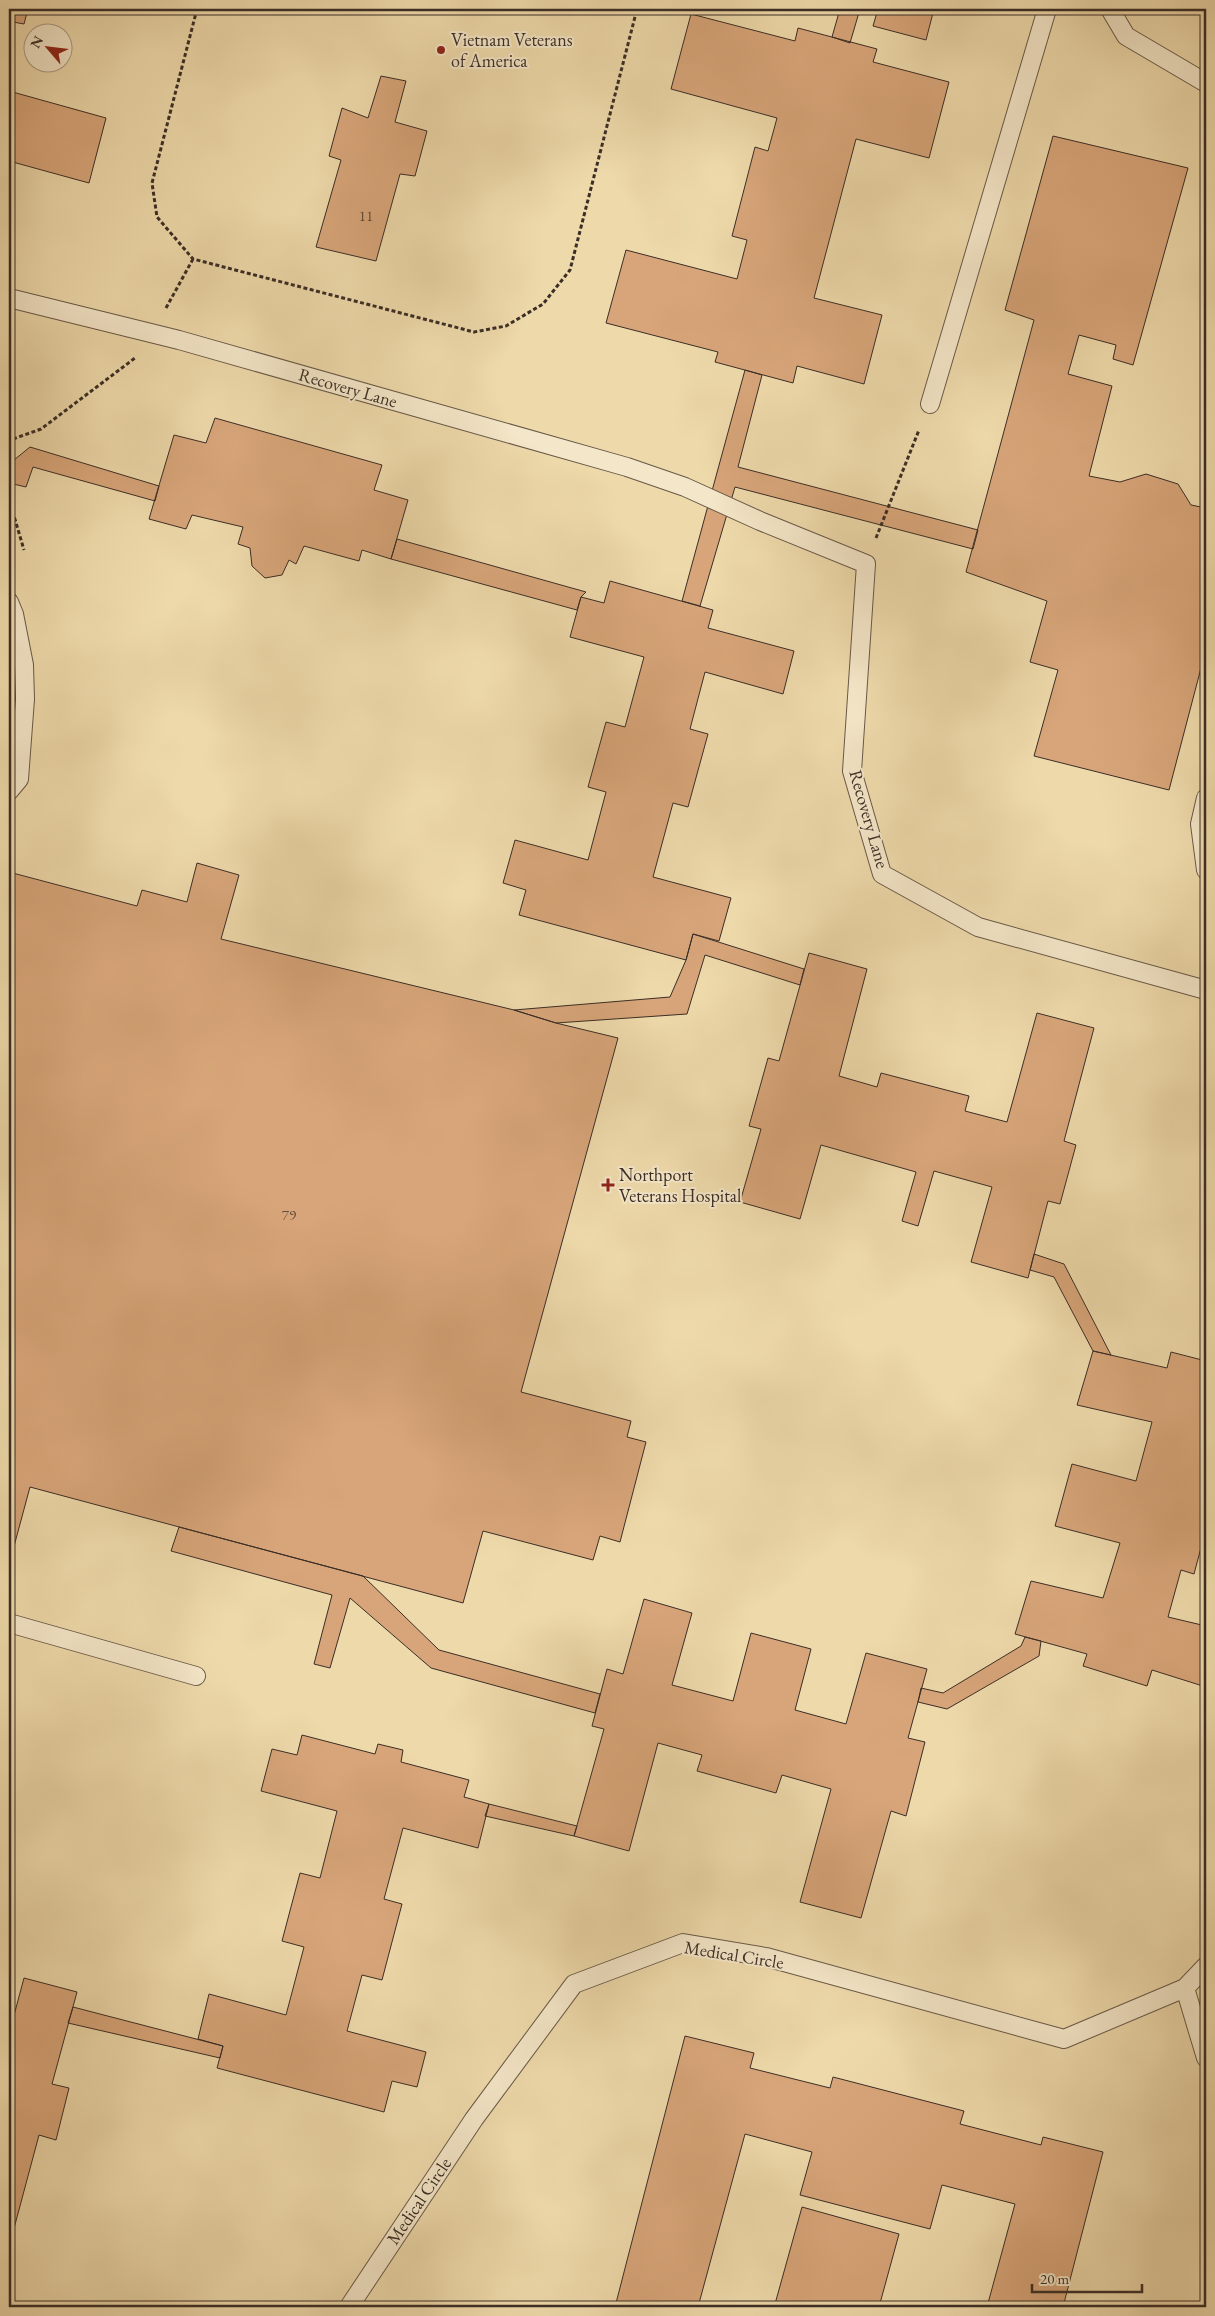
<svg xmlns="http://www.w3.org/2000/svg" width="1215" height="2316" font-family="'EB Garamond',serif">
<style>
.building{fill:#d7a579;stroke:#3b2e26}
.lines{fill:none;stroke-linecap:round;stroke-linejoin:round}
.service-casing{stroke:#685947;stroke-width:20}
.path{stroke:#3b2e26;stroke-width:3;stroke-dasharray:4 2.5;stroke-linecap:butt}
.service{stroke:#f4e6c8;stroke-width:18}
.poi-dot{fill:#8f2418;stroke:#f4e6c8;stroke-width:2}
.labels{text-anchor:middle;stroke-width:4;stroke-linejoin:round;paint-order:stroke}
.number-label{font-size:15px;fill:#624c3b}
.poi-label{font-size:18px;fill:#3b2e26;stroke:#f4e6c8;text-anchor:start}
.street-label{font-size:18px;fill:#3b2e26;stroke:#f4e6c8}
</style>
<rect width="100%" height="100%" fill="#eed9aa"/>
<filter id="stains"><feTurbulence type="fractalNoise" baseFrequency=".004" numOctaves="4"/><feColorMatrix values="0 0 0 0 .2 0 0 0 0 .09 0 0 0 0 .02 0 0 0 .5 -.17"/></filter>
<radialGradient id="worn" r=".72"><stop offset=".6" stop-color="#630" stop-opacity="0"/><stop offset="1" stop-color="#630" stop-opacity=".3"/></radialGradient>
<path class="building" d="M9,9H28L24,24L13,22L9,36Z
M840,9H860L850,43L832,37Z
M878,9H934L926,40L873,26Z
M691,14L795,41L798,28L877,49L873,62L949,82L929,158L856,139L814,298L882,315L864,384L797,366L793,383L715,362L718,352L606,323L626,250L737,279L747,240L732,236L755,147L768,151L777,118L671,89Z
M381,76L406,81L395,122L427,131L415,176L400,174L376,261L316,247L341,160L329,156L342,108L368,118Z
M9,91L106,118L89,183L9,161Z
M1053,136L1188,168L1133,365L1113,359L1116,345L1079,335L1068,374L1112,386L1089,476L1120,482L1146,474L1178,484L1191,505L1206,508V582L1202,598L1206,599V649L1169,790L1034,756L1058,670L1030,662L1047,601L966,572L1034,320L1005,310Z
M745,370L762,375L738,467L978,530L973,549L735,487L700,606L682,601Z
M215,418L382,465L374,490L408,500L391,559L362,550L359,561L304,546L296,564L289,560L282,575L265,578L252,566L250,548L238,544L243,527L192,515L186,529L149,519L174,435L206,443Z
M30,447L159,486L155,501L33,467L26,487L9,483V472L14,460Z
M397,539L586,592L581,597L577,610L391,559Z
M610,581L713,610L708,628L794,651L783,694L705,672L690,729L708,734L688,807L673,803L653,877L731,898L719,941L693,934L686,960L519,915L526,890L503,883L515,840L588,860L606,792L588,787L606,722L625,727L644,657L570,637L581,597L604,603Z
M197,863L239,875L221,939L514,1010L556,1023L618,1038L521,1392L631,1421L627,1437L646,1442L620,1542L600,1536L593,1560L483,1531L463,1603L30,1487L13,1550L9,1549V872L137,906L142,890L187,902Z
M693,934L804,969L800,985L705,955L687,1014L556,1023L514,1010L670,997L686,960Z
M809,953L867,969L839,1076L877,1087L881,1073L969,1096L965,1111L1007,1122L1037,1013L1094,1028L1064,1141L1076,1145L1060,1204L1048,1201L1028,1278L971,1262L992,1187L934,1171L918,1226L902,1221L916,1172L821,1145L800,1219L740,1202L761,1129L749,1126L768,1058L779,1061Z
M1034,1254L1064,1264L1111,1355L1093,1351L1054,1277L1030,1270Z
M1093,1351L1167,1368L1171,1352L1206,1361V1469L1202,1485L1206,1486V1529L1194,1574L1181,1570L1168,1617L1206,1626V1687L1152,1670L1147,1686L1083,1666L1087,1654L1015,1634L1031,1581L1103,1598L1120,1543L1055,1526L1072,1464L1136,1481L1152,1422L1077,1405Z
M179,1527L363,1576L439,1650L600,1694L595,1713L431,1668L350,1598L330,1668L314,1664L332,1595L171,1551Z
M644,1599L692,1613L672,1685L733,1701L751,1633L811,1649L795,1710L846,1724L866,1653L927,1669L908,1738L925,1742L906,1816L891,1811L861,1918L800,1902L831,1789L782,1775L776,1793L697,1771L702,1755L658,1743L629,1851L574,1836L604,1729L592,1726L607,1669L623,1674Z
M1025,1637L1041,1641L1039,1656L947,1709L918,1702L921,1688L943,1693L1021,1646Z
M302,1735L375,1754L378,1744L403,1750L401,1762L469,1780L464,1797L489,1804L478,1848L403,1828L384,1899L402,1904L382,1980L362,1975L347,2031L426,2052L417,2087L392,2081L384,2112L217,2068L223,2046L198,2039L209,1994L286,2015L304,1947L282,1941L300,1873L320,1878L337,1811L261,1791L272,1749L297,1755Z
M489,1804L577,1826L574,1836L485,1816Z
M24,1978L77,1992L52,2084L69,2088L56,2140L39,2135L9,2247V2034Z
M73,2007L223,2046L220,2058L68,2023Z
M685,2036L754,2053L750,2068L830,2088L833,2077L964,2111L960,2124L1041,2145L1043,2137L1103,2152L1063,2307H987L1015,2204L942,2185L930,2229L800,2195L812,2152L745,2134L698,2307H615Z
M802,2207L899,2234L879,2307H788L775,2304Z"/>
<g class="lines">
<g class="service-casing">
<path id="service" d="M1110,9L1126,36L1206,83
M9,298L179,340L627,467L685,487L760,521L866,564L852,771L882,874L978,927L1206,990
M930,404L1047,9
M9,602L14,614L24,665L25,699L19,779L9,791
M1206,798L1200,824L1206,870
M9,1623L196,1676
M1185,1988L1206,2058
M349,2307L474,2119L574,1984L683,1943L766,1957L1064,2039L1185,1988L1206,1966"/>
</g>
<path class="path" d="M197,9L152,183L157,217L193,259L474,332L506,326L543,304L570,270L637,9
M166,308L193,259
M9,444L13,439L41,429L135,358
M9,499L24,550
M876,538L919,430"/>
<use href="#service" class="service"/>
</g>
<g class="poi-dot">
<circle cx="441" cy="50" r="5"/>
<path d="M605.5 1177.5h5v5h5v5h-5v5h-5v-5h-5v-5h5z"/>
</g>
<g class="labels">
<g class="number-label">
<text x="366" y="221">11</text>
<text x="289" y="1220">79</text>
</g>
<g class="poi-label">
<text x="451" y="46">Vietnam Veterans<tspan x="451" dy="21">of America</tspan></text>
<text x="619" y="1181">Northport<tspan x="619" dy="21">Veterans Hospital</tspan></text>
</g>
<g class="street-label">
<text transform="translate(348 388) rotate(16)" y="6">Recovery Lane</text>
<text transform="translate(869 819) rotate(74)" y="6">Recovery Lane</text>
<text transform="translate(734 1955) rotate(9)" y="6">Medical Circle</text>
<text transform="translate(419 2201) rotate(-56)" y="6">Medical Circle</text>
</g>
</g>
<rect width="1215" height="2316" fill="none" stroke="#eed9aa" stroke-width="30"/>
<rect x="10" y="10" width="1195" height="2296" fill="none" stroke="#3b2e26" stroke-width="2.5"/>
<rect x="15" y="15" width="1185" height="2286" fill="none" stroke="#3b2e26"/>
<g transform="translate(48 48) rotate(298)"><circle r="24" fill="#f4e6c8" stroke="#aa9c87"/>
<path d="M0-4L9 19L0 12L-9 19Z" fill="#8f2418"/>
<text y="-8" font-size="14" font-weight="bold" text-anchor="middle" fill="#3b2e26">N</text>
</g>
<path d="M1032 2284v8h110v-8" fill="none" stroke="#3b2e26" stroke-width="2.5"/>
<text x="1040" y="2284" font-size="15" fill="#3b2e26" stroke="#f4e6c8" stroke-width="4" paint-order="stroke">20 m</text>
<rect width="100%" height="100%" filter="url(#stains)"/>
<rect width="100%" height="100%" fill="url(#worn)"/>
</svg>
